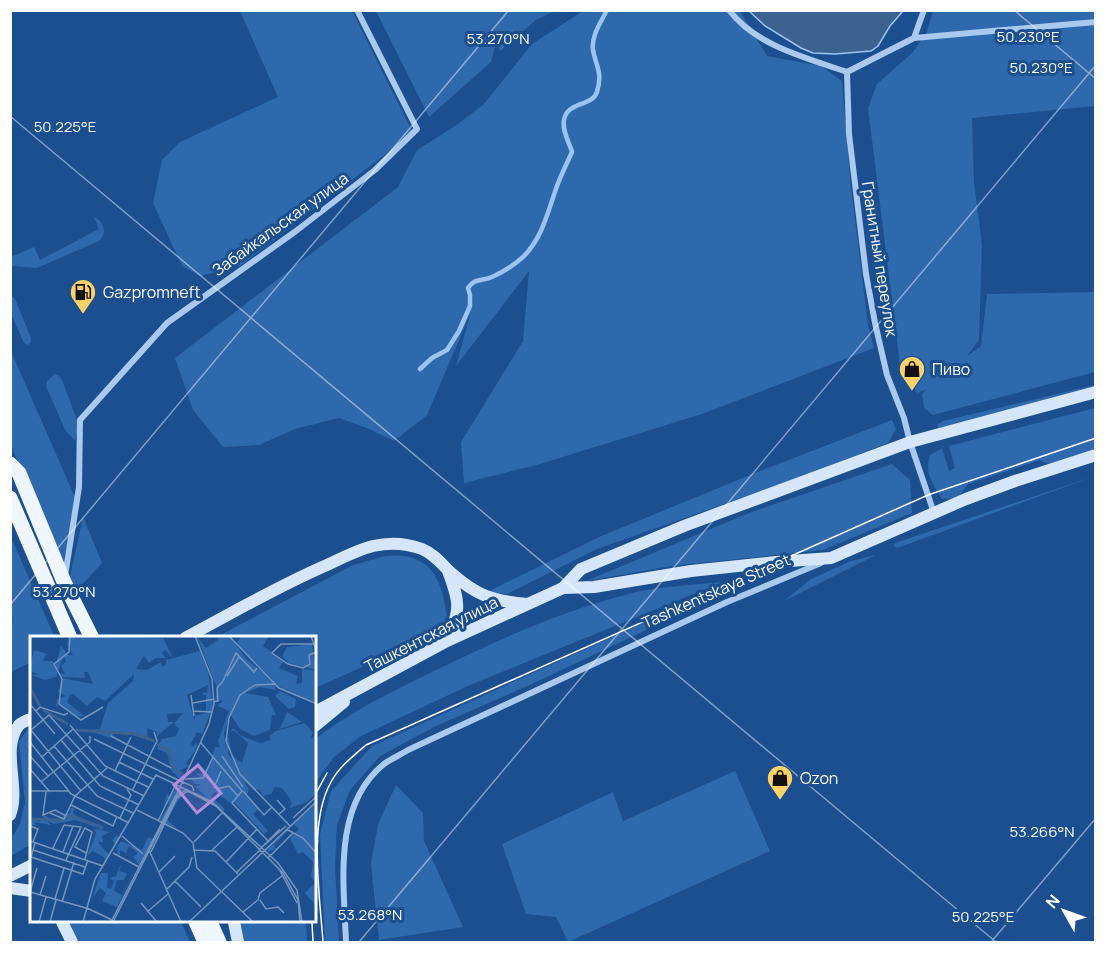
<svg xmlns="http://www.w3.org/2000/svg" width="1106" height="953" font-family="Manrope,sans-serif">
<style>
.green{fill:#2e69ad}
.water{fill:#3c6290;stroke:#9cc4f0;stroke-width:1.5}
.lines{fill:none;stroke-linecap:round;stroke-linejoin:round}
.stream{stroke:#9cc4f0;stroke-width:4.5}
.minor{stroke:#a9c9ee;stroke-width:6}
.secondary{stroke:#d6e6fa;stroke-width:12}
.primary{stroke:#f0f6ff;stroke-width:15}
.tram{stroke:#fff;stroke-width:1.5}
.ticks{fill:none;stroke:#fff;stroke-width:1.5;stroke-opacity:0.45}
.labels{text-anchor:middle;stroke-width:6;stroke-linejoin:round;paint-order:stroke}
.street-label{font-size:16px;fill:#fff;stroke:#1b4f8f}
.poi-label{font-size:16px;fill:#fff;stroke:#1b4f8f;text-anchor:start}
.inset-river{fill:none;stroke:#3c6290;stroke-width:3}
.inset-road{fill:none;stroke:#7695bc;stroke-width:1.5}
.view{fill:#b68bdc;fill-opacity:0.15;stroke:#b68bdc;stroke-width:3}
.inset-edge{fill:none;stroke:#fff;stroke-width:3}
.ticks-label{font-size:15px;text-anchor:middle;fill:#fff;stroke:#1b4f8f;stroke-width:6;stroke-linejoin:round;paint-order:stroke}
</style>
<rect width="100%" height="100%" fill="#1b4f8f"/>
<path class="green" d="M240,11H352L413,133L240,266L200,276L182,266L153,203L162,160L180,142L278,97Z
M376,11H555L536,20L500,51L496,43L491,62L429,117Z
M583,11H740L767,56L821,66L842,81L850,179L868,325L874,348L702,414L540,464L464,483L461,442L523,341L529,271L456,366L471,312L427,415L394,441L367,428L339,418L295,429L259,445L223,447L193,410L175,358L398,187L417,150L452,128L483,105L532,44Z
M933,11H1095V106L972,118L974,182L982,245L979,340L967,356L981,346L987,294L1095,292V372L933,415L924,408L922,394L927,389L917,393L900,365L868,108L877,84L912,53L926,34Z
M94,217C104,222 108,233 99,241L37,268L11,266V257L34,247L40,260L99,229Z
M10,295L15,299L31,338V342L28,345L24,343L11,314Z
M10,349L77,502L62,566L35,497L11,447Z
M55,374L59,376L62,380L79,425L75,441L65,430L46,386L47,381Z
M1095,385V392L940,432L937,425L943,421Z
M1095,408V451L1048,464L1040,460L968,484L958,498L942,499C933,483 924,475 930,455L942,448L949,471L955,468L949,446Z
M892,420L896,429L888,443L770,488L597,549L507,594L487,592L599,537L750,475Z
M892,464L910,480L912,513L823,550L671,566L586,581L749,513Z
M1095,476L897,548L894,546L895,543Z
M83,517L102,563L75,592L69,581Z
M11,537L55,638H32L31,662L11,672V620L13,619L10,611Z
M876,555L784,601L811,579L851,561Z
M385,556C394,556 405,555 413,558C439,567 443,593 447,616L439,630L369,664L315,688V638H215L353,565Z
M723,582L470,685L361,736L334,757L315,783V739C351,711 393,691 434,671C497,640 560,612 628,594C658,586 693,585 723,582Z
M725,586L733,589L532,684L436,726L380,756L350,790L337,825L335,866L339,942H325L320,834L331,791L372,746Z
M31,728V844L11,856V839L20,824L25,803L19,742L27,730Z
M735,771L770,851L568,942L556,917L526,914L502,844L613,792L623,821Z
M396,785L423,813L424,841L463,927L379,940L371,864L378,824Z
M69,922H181L190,942H79Z
M234,922H306L307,942H243Z"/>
<path class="water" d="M749,11H903L890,26L878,46L871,51L835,54L813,53L801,48L765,26Z"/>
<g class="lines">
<path class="stream" d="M420,369L432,358L447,350L459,331L470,306V295L468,288C474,278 483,281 492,277C503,272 514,265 523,257C543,237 548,211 557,186C561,175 567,163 572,152C569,142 562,131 564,120C567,101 592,107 597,92C603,72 596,67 593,50C591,36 601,22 607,10"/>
<path class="minor" d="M729,10C756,46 807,58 847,72
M914,38L924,10
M847,72L849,134L866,274L875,323L887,375L904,418L910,442L934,513
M847,72L914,38L1096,22
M65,576L79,487L80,420L167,323L296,231L375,170L417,129L357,10
M346,942C344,884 332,806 384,764C391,759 400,755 408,750L727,602L821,563"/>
<path class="secondary" d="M563,588L594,587L691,571L776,562L831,558L966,499L1015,481L1096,455
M185,638C232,613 278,586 327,565C342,558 357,550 373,546C390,542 406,543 422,549C434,554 441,563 450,572C477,596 492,601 528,604
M447,641C461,609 460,603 448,571
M315,712L447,641L563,588L581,569L684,526L910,442L1096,392
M315,726L344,702
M10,815C21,788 0,749 19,725C22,722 28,720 32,718
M10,876L32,865
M10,888L32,891
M62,922L72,942
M234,922L238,942"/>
<path class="primary" d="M10,464L19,473L64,582L92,638
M10,498L70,638
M196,922L205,942
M210,922L219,942"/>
<path class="tram" d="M315,795L327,773
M312,922L313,942
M323,942C320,897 308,822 331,782C339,767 353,756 366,745L928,495L1096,438"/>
</g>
<path class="ticks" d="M1014,10L1096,79M10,116L996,942M10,605L509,10M359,942L1096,65M991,942L1096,818"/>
<defs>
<g id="fuel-pin" transform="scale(1.35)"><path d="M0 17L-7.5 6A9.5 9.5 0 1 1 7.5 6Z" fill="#ffd166" stroke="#1b4f8f"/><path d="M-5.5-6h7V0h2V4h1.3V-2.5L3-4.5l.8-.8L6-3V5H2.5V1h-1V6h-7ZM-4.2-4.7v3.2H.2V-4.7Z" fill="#111"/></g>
<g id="shop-pin" transform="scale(1.35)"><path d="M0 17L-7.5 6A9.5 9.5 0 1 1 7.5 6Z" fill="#ffd166" stroke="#1b4f8f"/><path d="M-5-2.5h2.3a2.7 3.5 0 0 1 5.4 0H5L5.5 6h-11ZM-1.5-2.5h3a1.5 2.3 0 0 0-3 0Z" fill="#111"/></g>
</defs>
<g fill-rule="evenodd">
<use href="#fuel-pin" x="83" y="292"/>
<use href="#shop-pin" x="912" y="369"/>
<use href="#shop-pin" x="780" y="778"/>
</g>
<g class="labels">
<g class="street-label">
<text transform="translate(280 224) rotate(-36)" y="6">Забайкальская улица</text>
<text transform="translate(880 259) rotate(81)" y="6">Гранитный переулок</text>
<text transform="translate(716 591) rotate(-24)" y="6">Tashkentskaya Street</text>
<text transform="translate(431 634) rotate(-27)" y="6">Ташкентская улица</text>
</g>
<g class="poi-label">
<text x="103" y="298">Gazpromneft</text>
<text x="932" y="375">Пиво</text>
<text x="800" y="784">Ozon</text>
</g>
</g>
<g transform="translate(30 636)">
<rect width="286" height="286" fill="#1b4f8f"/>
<path d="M32,0L133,2L143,22L135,14L132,17L136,22H126L119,27L114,20L106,33L117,34L131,26L132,31L136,29V24L170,15L178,36L183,71L172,98L167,96L161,108L163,111L166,106L167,111L156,128L159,130L149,135L155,138L152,145L141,134L137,117L127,113L132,103L146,100L149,93L144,88L153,77L137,78L138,86H144L128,99L126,106L127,96L117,92L118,104L99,98H83L81,102L56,94L70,93L78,67L103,45L104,38L75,65L67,61L57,70L43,58L40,59L37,66L54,80L46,81L28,68L26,71L27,64L36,60L28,56L32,42L63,48L58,36H54L55,42L32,41L29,37L35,38L31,30L36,25L34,19L26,41L15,44L1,39L9,38L2,36L0,30L4,14L21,19L16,18L13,25H23L25,31L31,10L38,19H43L37,8L39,1ZM178,49L177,58L175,56L172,58L176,59V77L165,80V86L157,59ZM167,0L176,12L189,3L183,0H200L216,23L259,57L244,50L246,54L230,51L215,57L238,61L246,79H242L240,94L224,100L210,93L200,78L194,97L196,115V98L197,102L203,92L211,100L230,107L241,104L239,100L246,95L275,87L283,97L280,103L285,99L286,102V157L277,166L260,172L262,165L259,167L261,164L252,152L245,151L241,158L233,160L230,154L224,153L228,158L214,145L219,154L216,160L229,173L223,178L238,195L234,198L204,166L200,167L185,156L181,160L195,173L192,176L169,159L154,155L137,184L149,194L134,187L148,155L132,185L129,184L139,169L138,162L133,171L137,158L140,161L147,149L148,154L151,151L177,161L165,151L171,148H165L161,143H172L166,137L171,138L180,129L185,111H190L188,105L199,75L188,70L193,64L185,66L187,52ZM203,94L218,107L212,127L200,118L213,140L198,117V113L200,115H201L198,99ZM211,0H239L233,10L254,25L249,32L268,40L266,48L272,47V33L286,35V67L250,51L207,7ZM282,8L286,34L259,27L252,20L257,11ZM250,55L266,63L265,71L259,73L245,60ZM257,76L272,86L249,93L252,88ZM286,166L284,219L286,270L275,257L285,247L281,240L283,226L273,216L268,218L260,202L269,193L264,188L244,209L246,213L238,216V212ZM40,172H44L43,177L50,183L64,187V192L69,194V188L74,192L69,194L80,196L72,200L73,206H68L76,216L79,218L85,208L82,204L86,200L81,195L90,202L73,229L75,222L63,215L57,220L66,197L63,190L45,184L24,188L17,185L21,189L4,186L6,189L0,190V181L10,186L14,179L25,185L41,176ZM118,201L123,203L110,230L103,221L108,217L99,210L96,217L102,221L90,214V219L87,218L88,212L84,216L91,205L112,214ZM90,230H91L89,235L97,237L94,244H87L84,255L92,259L107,230L87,271L72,265L76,257L70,252L62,262L71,237H78L77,252L81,253L84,245L79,242L86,240Z" fill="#2e69ad" fill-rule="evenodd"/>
<path class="inset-river" d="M0,52L10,70M13,74L38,88M46,94L107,98L124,105M127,108L138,114L143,131L152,139M37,182L43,180L73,192M0,183L34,184"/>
<path class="inset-road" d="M40,0L39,16L24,28L32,43L29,68L51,84L73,71M199,0L249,52L287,68M281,0L287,17M284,8H251L242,17L258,28L273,32L280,28L279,19L286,16M197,40L209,21M193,45L206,17L224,36L227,32M246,48L225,49L210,59L199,82L196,105L210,138L260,190M161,59L164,80M184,66L188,65L187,52L193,45M163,67L184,63M0,68L25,98M6,75L10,71L34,79L38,77M163,75L182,76M40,89L75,130L118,151M0,93L51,155M1,94L19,79L73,140L114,160M81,100L141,132M64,103L150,145M31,104L70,150L109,169M0,106L41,158L99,187M171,107L212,155L202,167L239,206M24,110L67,160L103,177M0,120L18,140M192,120L213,151M12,121L43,93M89,126L123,143M0,133L20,156M85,135L101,101M155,143L173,142L183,121M150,145L162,150L164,155M11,146L60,106V100M184,152L191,135M186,153L199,150L208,160M0,155H38M102,155L127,105L124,96M213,155L234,179L242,171M16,156L13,179L25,174L36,180M146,160L179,88L184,68L182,43L165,0M247,164L255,173L249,178M41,169L83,190L87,180M107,174L153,197L163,207M20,177L34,183L45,160L77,132M90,182L101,159L97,153M263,182L287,160M128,185L145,150M34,189L51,191L36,224M0,190L8,193L3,206M256,193L273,202L287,218M92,200L113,218M0,205L73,230M164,206L193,176M5,207L1,221L13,225L53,238L58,224M163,207L167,232L223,286M232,211L256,190M23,212L34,189M230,213L250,193M3,214L55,231M119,214L151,286M163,214L185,215L208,238M182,214L208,190M33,216L43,190M121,216L147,162L158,155M83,217L109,231M238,222L263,197M55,223L62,196L55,192L45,211L56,217M196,226L227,193M7,232L0,256L56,272M249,233L267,267M129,236L145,220M207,236L230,214M145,245L171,271M136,254L159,231L162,221M10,259L16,240M25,263L34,232M228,264L230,257L252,240M230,264L236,273L248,271L254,277M32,266L44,226M111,267L127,286M57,272L82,284M117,276L138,258M213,276L228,264M9,286L16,261M20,286L26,264M53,286L65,243L126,139L182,166L248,227L267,254L272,286M81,286L146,159M83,286L147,160L156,154L186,170L253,237L268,264L270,286M159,286L287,165"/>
<path class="view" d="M168,129L191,157L167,177L144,149Z"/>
<rect width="286" height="286" class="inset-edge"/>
</g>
<g class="ticks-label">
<text x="1028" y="42">50.230°E</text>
<text x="498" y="44">53.270°N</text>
<text x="1041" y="73">50.230°E</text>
<text x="65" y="132">50.225°E</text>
<text x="64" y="597">53.270°N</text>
<text x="1042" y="837">53.266°N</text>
<text x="370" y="920">53.268°N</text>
<text x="983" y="922">50.225°E</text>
</g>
<rect width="1106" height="953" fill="none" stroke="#ffffff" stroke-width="24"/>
<g transform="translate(1064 911) rotate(310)" stroke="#1b4f8f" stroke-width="4.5" paint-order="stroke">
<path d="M0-4.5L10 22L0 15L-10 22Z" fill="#ffffff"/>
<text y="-9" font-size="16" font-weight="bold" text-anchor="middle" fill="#ffffff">N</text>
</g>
</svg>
